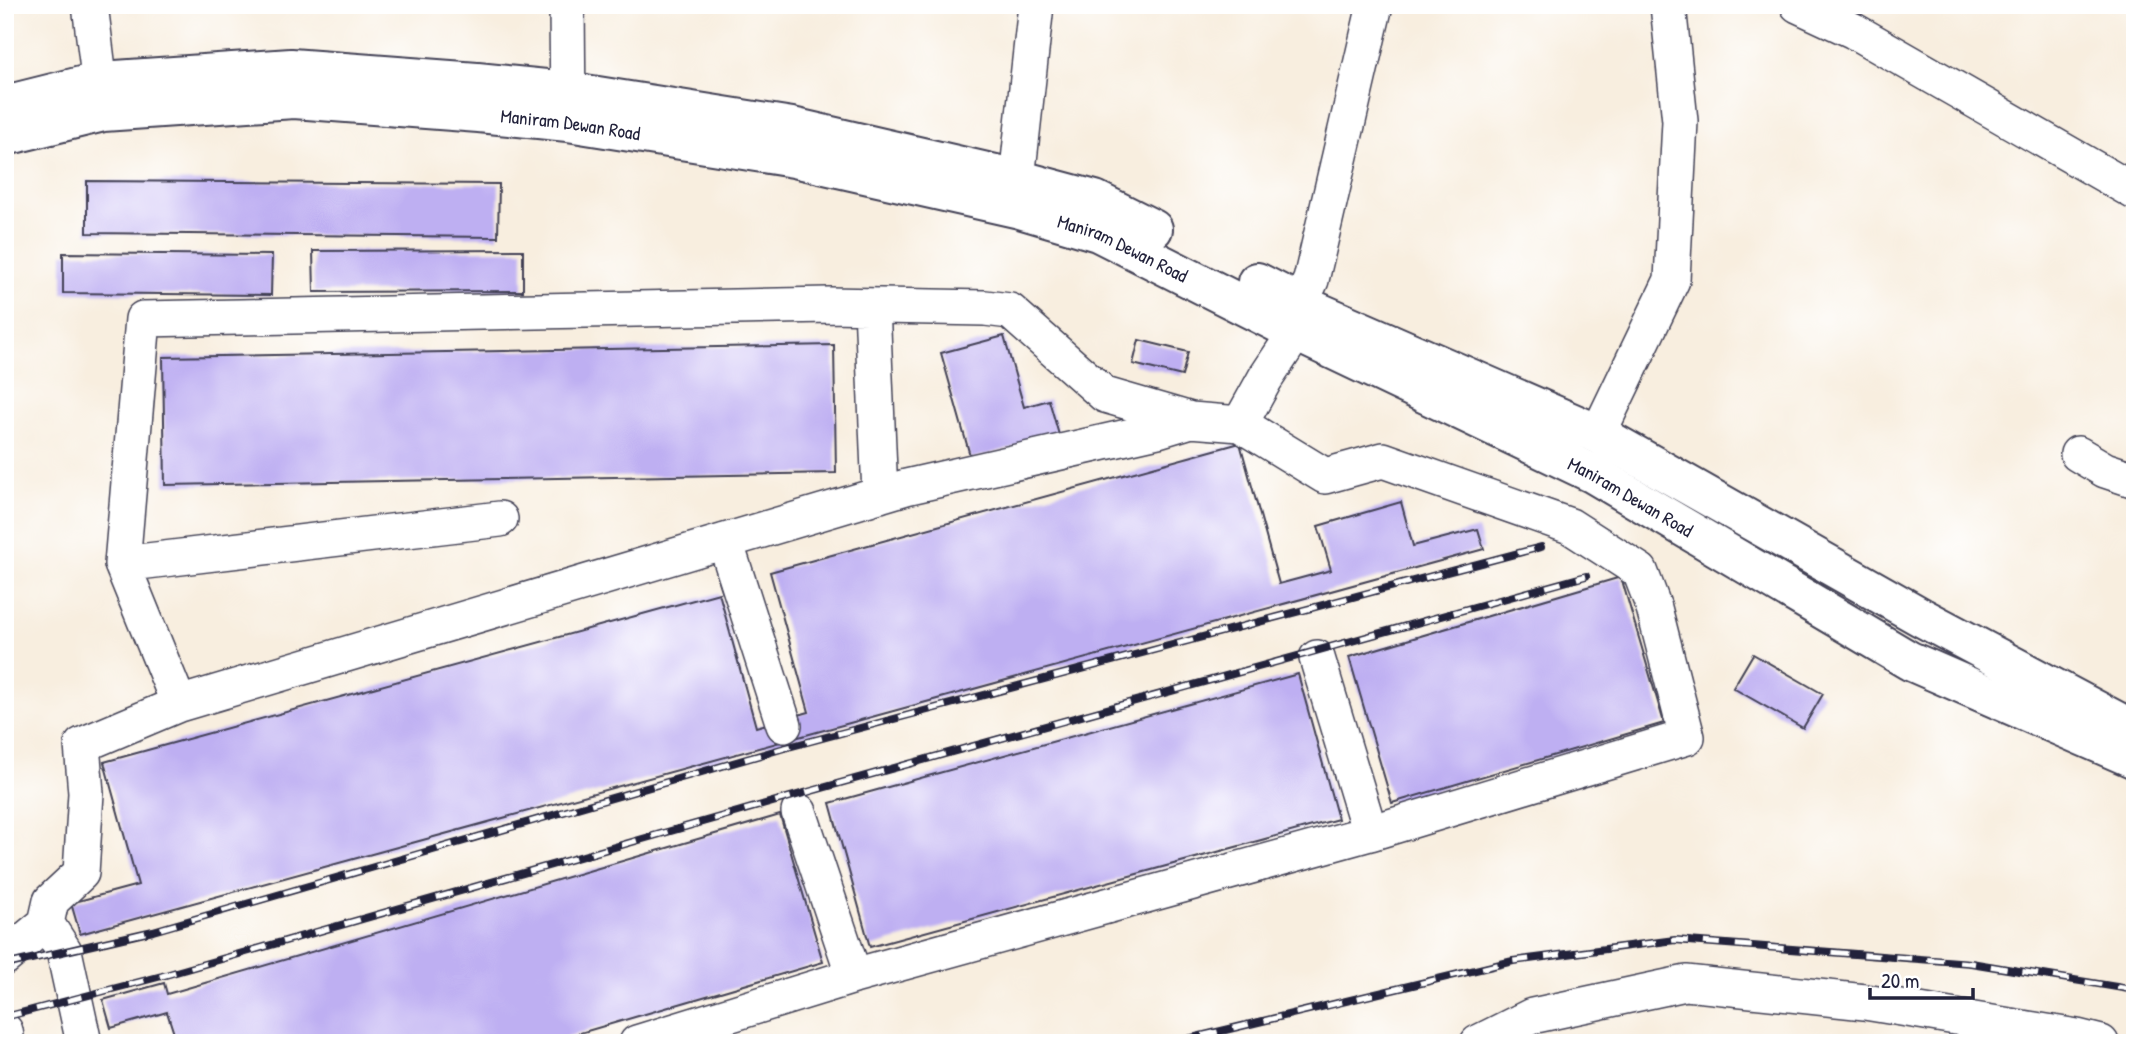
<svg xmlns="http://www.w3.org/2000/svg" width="2140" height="1048" font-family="'Patrick Hand',sans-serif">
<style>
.building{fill:#beaff2}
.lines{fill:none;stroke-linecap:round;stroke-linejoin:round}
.minor-casing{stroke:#424154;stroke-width:38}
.major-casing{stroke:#424154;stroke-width:42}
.minor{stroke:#fff;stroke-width:35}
.major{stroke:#fff;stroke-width:38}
.rail-casing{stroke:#22223b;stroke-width:8}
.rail{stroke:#fff;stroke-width:5;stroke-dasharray:16;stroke-linecap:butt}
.labels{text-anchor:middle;stroke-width:5;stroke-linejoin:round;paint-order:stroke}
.street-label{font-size:19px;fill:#22223b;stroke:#fff}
</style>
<rect width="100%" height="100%" fill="#fff"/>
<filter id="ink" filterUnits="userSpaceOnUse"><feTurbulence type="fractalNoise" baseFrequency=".0143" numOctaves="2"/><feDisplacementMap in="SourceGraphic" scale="14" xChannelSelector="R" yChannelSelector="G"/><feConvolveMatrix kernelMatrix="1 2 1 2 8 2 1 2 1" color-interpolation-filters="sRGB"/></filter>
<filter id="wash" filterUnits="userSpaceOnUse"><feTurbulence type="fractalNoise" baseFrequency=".00686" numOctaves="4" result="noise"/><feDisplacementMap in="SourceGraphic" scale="28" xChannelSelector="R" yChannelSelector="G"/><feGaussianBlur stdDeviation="1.57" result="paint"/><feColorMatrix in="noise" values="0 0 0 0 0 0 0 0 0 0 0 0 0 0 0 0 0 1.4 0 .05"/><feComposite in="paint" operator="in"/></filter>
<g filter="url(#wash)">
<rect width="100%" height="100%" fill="#f8eedf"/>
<g id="blocks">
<path class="building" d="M87,181L499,184L498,237L87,233Z
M523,250V291L314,292L313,251Z
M63,253L272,255L271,295L63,293Z
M1004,336L1024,407L1049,400L1059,435L971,459L941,353Z
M1139,340L1188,352L1182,376L1133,364Z
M834,345L836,473L165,485L163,357Z
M1240,443L1279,584L1331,570L1318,526L1401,502L1413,546L1478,529L1484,549L80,934L71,903L138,885L104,762L719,593L756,727L809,712L770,572Z
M1621,577L1664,723L1392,803L1349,657Z
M1753,654L1823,694L1803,728L1733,688Z
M1298,674L1338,819L870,947L830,803Z
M780,815L823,962L546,1043H177L167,1012L111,1028L103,1000L164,983L167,994Z"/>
</g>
</g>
<g filter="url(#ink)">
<use href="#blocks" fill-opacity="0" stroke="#424154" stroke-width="2"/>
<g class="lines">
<g class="minor-casing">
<path id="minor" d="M90,5L103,109
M567,5L568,118
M1798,5L1854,31L2135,192
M1017,179L1036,5
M872,306L880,495
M1598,434L1672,280L1680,121L1668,5
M2078,454L2105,470L2135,480
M725,541L784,725
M122,564L500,519
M1317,658L1370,833
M179,704L122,564L143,319L829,305L985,308L1010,311L1105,395L1191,420
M799,812L854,976
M5,957L46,923
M5,1031L7,1043
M84,1043L64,951L46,923L51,901L81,873L86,793L82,745L179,704L906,487L1158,430L1191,420L1240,424L1265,379L1296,332L1300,304L1311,280L1375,5
M637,1043L854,976L1370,833L1687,737L1654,608L1640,571L1570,526L1383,460L1325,476L1240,424
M1478,1043L1532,1016L1686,983L1865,1002L2077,1037L2101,1043"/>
</g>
<g class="major-casing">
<g id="major">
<path d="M5,105L101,81L291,68L477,82L566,91L792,127L1017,179L1095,200L1153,229"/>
<path id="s1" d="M5,136L103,112L294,99L479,113L568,122L794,158L1020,209L1098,232L1296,332L1592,473L1910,661L2135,759"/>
<path d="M1257,282L1300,304L1598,434L1921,617L2124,725L2135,728"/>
</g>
</g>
<use href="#minor" class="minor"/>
<use href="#major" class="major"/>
<g class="rail-casing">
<path id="rail" d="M5,965L153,931L781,749L1541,547
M5,1017L162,976L797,795L1586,576
M1171,1043L1513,961L1675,940L1971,963L2135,990"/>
</g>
<use href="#rail" class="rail"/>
</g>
</g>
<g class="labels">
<g class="street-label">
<text dy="7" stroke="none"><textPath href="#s1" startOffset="570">Maniram Dewan Road</textPath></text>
<text dy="7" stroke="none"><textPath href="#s1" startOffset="1138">Maniram Dewan Road</textPath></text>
<text dy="7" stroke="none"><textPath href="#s1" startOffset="1704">Maniram Dewan Road</textPath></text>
</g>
</g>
<rect width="2140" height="1048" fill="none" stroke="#fff" stroke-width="28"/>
<path d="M1870 988v10h103v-10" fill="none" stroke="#22223b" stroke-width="3.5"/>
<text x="1881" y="988" font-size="21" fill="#22223b" stroke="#ffffff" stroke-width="5" paint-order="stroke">20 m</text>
</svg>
